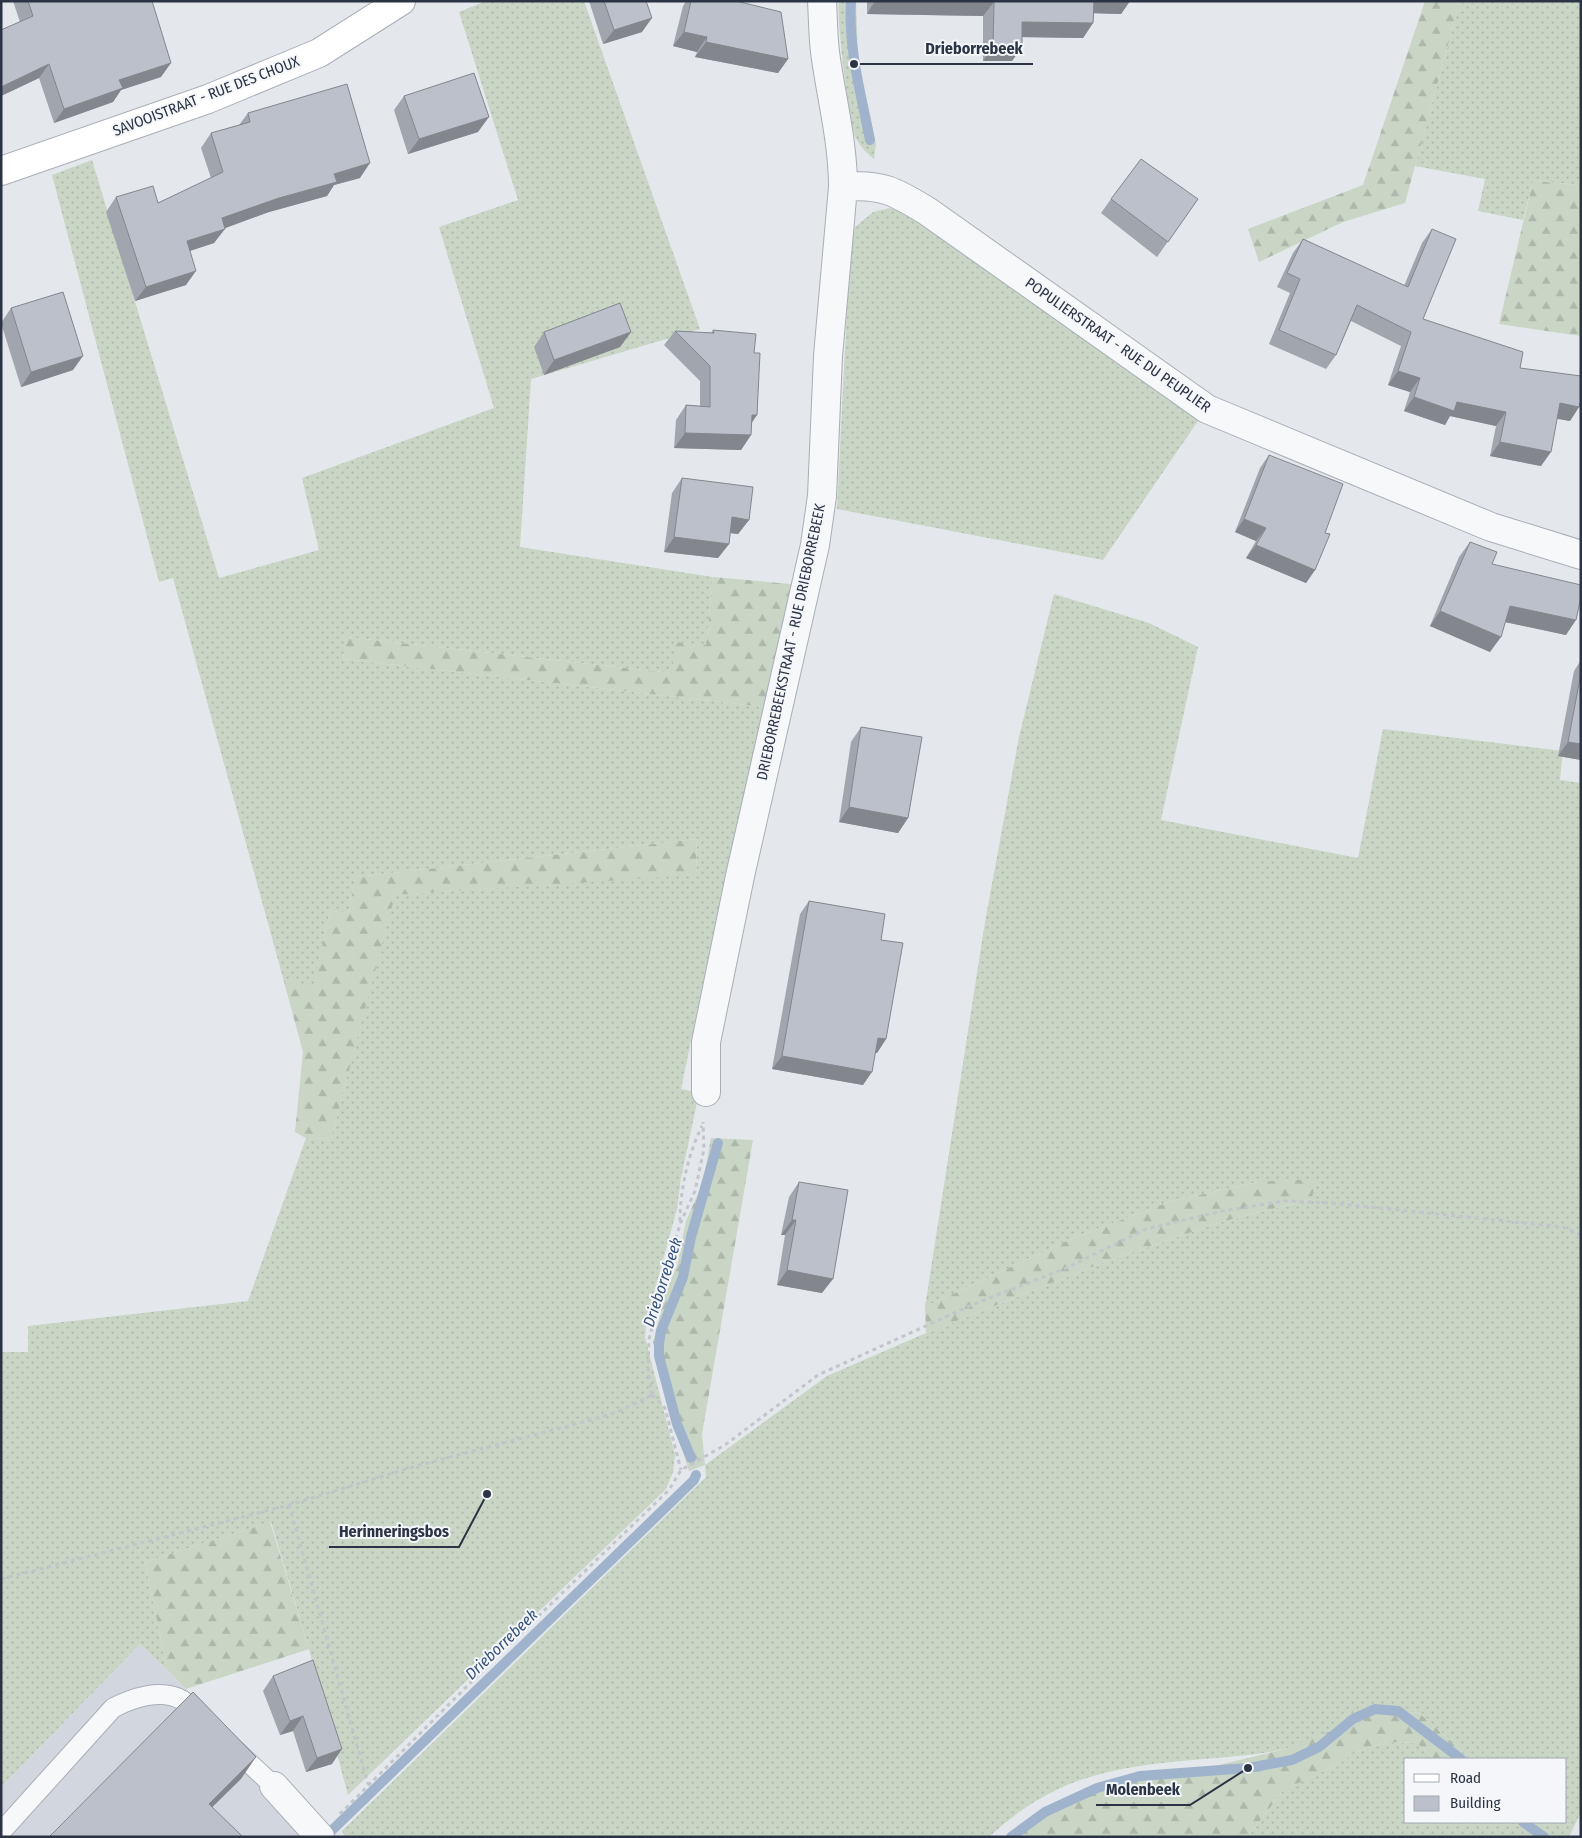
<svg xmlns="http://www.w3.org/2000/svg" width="1582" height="1838" font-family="'Fira Sans Condensed',sans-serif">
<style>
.built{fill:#d2d6de}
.grass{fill:url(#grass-dots)}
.forest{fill:url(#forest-firs)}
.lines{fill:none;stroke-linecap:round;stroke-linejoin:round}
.stream{stroke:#9fb4cc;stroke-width:10}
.service-casing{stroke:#a9aeb7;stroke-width:21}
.minor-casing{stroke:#a9aeb7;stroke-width:30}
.secondary-casing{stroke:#a9aeb7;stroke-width:30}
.path{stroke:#c2c5cb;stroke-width:3;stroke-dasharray:4 4;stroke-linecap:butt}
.service{stroke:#f7f8fa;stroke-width:19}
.minor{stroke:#f7f8fa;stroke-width:28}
.secondary{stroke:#fff;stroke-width:28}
.wall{fill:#a1a5ae}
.shaded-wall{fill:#83868d}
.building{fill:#bbc0ca;stroke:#83868d}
.labels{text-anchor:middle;stroke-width:4;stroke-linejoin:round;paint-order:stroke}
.street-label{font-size:15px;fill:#2b3445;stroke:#f4f6f9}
.water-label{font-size:16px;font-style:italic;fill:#34527a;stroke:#f4f6f9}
.leader{fill:none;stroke:#2b3445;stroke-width:2}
.callout-dot{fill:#2b3445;stroke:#f4f6f9;stroke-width:2}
.callout-label{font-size:16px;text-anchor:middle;font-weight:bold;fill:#2b3445;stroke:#f4f6f9;stroke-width:4;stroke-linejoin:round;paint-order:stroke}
</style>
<defs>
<pattern id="grass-dots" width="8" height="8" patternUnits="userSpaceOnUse" patternTransform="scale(1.25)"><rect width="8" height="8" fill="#c9d6c5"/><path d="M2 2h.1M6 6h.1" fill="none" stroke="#adb8ab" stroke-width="1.8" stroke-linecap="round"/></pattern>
<pattern id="forest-firs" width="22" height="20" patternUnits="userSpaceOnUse" patternTransform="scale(1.25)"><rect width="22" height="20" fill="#c9d6c5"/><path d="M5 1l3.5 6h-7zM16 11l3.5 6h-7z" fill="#adb8ab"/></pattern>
</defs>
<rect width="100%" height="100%" fill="#e4e7ec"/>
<path class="built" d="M140,1644L273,1774L261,1793L275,1803L302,1837H1V1787Z"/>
<path class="grass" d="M486,1H584L700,329L531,379L520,547L713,577L706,645L672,673L346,637L343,659L764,707L726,872L681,1089L699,1093L681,1178L677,1209L647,1318L645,1337L675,1455L673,1472L666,1489L348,1795L309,1649L271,1522L145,1562L167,1670L140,1644L1,1787V1352H28V1326L248,1301L306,1138L331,1139L394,895L696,874L697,839L355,877L349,913L330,911L313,988L283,978L173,578L159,582L52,175L92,160L219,578L319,550L302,478L494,408L439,227L518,200L459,12Z
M839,1H856L858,60L876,144L874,159C866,152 859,146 855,136C849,121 836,17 839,1Z
M1460,1H1581V185L1533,181L1523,220L1478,211L1485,179L1415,166Z
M890,208L906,212L1200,418L1103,560L837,509L850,248L855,227L873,212Z
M1054,594L1149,623L1198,647L1161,820L1358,858L1383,729L1563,751L1560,780L1581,783V1812L1569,1837H1247L1284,1790L1336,1765L1356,1752L1386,1742L1417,1743L1434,1759H1406V1822H1566V1759H1459L1463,1751L1418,1712C1404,1713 1389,1711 1376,1713C1348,1719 1313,1742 1284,1749C1255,1756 1223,1757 1193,1760C1110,1767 1052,1778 989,1837H345L342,1831L706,1477L705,1465L827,1376L926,1333L1102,1263L1221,1222L1312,1199L1258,1182L1171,1201L1069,1240L925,1307L985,922L1019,737Z"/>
<path class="forest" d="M1425,1H1460L1405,203L1343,222L1259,262L1248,229L1363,185Z
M1533,181L1581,185V336L1499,324Z
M713,577L791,584L764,707L343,659L346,637L672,673L675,642L706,645Z
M697,839L696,875L395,895L331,1139L306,1138L295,1132L303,1052L283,978L313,987L330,911L349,913L355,877Z
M711,1138L753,1140L702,1434L705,1465L689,1471L673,1421L653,1342L666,1291L677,1266L686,1221L703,1182Z
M1315,1179L1312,1199L1221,1222L1102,1263L926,1333L925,1307L1069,1240L1171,1201L1258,1182Z
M270,1522L309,1649L186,1689L167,1670L145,1562Z
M1418,1712L1463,1751L1459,1759H1434L1417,1743L1386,1742L1356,1752L1336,1765L1284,1790L1247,1837H1019L1061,1803L1131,1777L1194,1771L1285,1749L1376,1713Z"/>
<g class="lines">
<path class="stream" d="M851,1C848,48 861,94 870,140
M691,1458L677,1424L659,1356V1344L661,1331L683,1277L691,1237L718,1143
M1523,1822L1544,1837
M327,1835L694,1480L696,1475
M1011,1837L1045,1812L1097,1788L1140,1776L1248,1768L1292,1760L1319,1747L1353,1719L1375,1709L1398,1711L1461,1759"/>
<g class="service-casing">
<path id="service" d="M233,1748L274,1786
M1,1832L113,1708C132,1698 161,1688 182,1700C189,1704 196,1713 202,1719"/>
</g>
<g class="minor-casing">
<path id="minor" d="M843,187C881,183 896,192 927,211L1207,409L1491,527L1581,555
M706,1092V1042L740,876L815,545L822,496L828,356L843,187C843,141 831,97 825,52C823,35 823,18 822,1
M274,1786L320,1837"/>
</g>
<g class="secondary-casing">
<path id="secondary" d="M1,171L208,99L319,53L401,1"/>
</g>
<path class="path" d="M680,1221C680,1190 688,1154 702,1126
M652,1395L648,1367L649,1339L680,1224L695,1191L704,1149L703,1122
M652,1395L665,1408L681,1470
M289,1505L368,1784
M1,1579L289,1505L416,1466L591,1420L617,1412L652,1395
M340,1814L496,1657L669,1490L681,1470L725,1445L818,1375L974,1304L1064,1269L1146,1229L1218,1212L1284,1201L1331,1203L1563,1227L1581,1235"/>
<use href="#service" class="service"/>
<use href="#minor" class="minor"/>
<use href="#secondary" class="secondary"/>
</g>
<path class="wall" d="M13,1H152L161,77L121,90L113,102L54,123L39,78L1,96V30L20,22Z
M589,1H646L642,32L603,44Z
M686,1H736L788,59L778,73L695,57L697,52L673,46L683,6Z
M867,1H1130L1121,14L1094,13L1093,23L1083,38L1022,37V47L1012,61H983V16L867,14Z
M404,96L478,132L408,154L394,110Z
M248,113L360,178L334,185L327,196L269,212L224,228L214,243L190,251L186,285L135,301L106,212L116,197L158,203L211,178L201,148L211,133L239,125Z
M1111,199H1198L1157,257L1101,213Z
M1432,229L1423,319L1520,368L1579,407L1570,421L1557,419L1541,466L1490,456L1496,426L1450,416L1445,425L1404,411L1410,392L1388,385L1401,346L1351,321L1336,355L1326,369L1269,344L1290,293L1277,287L1293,253L1303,239L1404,286L1422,243Z
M11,308L73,370L21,387L1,323Z
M713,330L754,353L751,435L741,450L674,448L676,420L686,405L700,406V381L664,345L675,331L711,333Z
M544,332H631L620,347L544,375L534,347Z
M1269,455L1325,533L1315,570L1306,583L1246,558L1256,541L1235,532L1260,468Z
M682,478L749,520L738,534L730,533L729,544L718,558L664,552L672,493Z
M1470,542L1492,564L1566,635L1505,622L1490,652L1430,626L1459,557Z
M1581,660V760L1558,756L1574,671Z
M861,727L908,818L898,833L839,822L851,742Z
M809,901L881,940L886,1039L877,1053L876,1052L863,1085L772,1069L800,914Z
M799,1182L822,1293L777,1285L785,1235H781L789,1197Z
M313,1660L332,1764L306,1772L293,1731L280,1735L263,1691L273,1676Z"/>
<path class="shaded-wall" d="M875,1L994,2L983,16L867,14Z
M1092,1H1130L1121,14L1084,13Z
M652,18L642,32L603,44L614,30Z
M1022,22L1093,23L1083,38L1012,37Z
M684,32L707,37L697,52L673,46Z
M706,42L788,59L778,73L695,57Z
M993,46L1022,47L1012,61H983Z
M171,63L161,77L121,90L113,102L54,123L64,109L119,80Z
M49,64L39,78L1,96V87Z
M489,117L478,132L408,154L419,139Z
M370,163L360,178L334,185L327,196L269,212L212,233L222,218L334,174Z
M225,229L214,243L177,255L187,241Z
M196,271L186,285L135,301L146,287Z
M631,332L620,347L544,375L554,360Z
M83,356L73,370L21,387L31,372Z
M1398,371L1420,378L1410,392L1388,385Z
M1414,397L1457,402L1506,412L1496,426L1450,416L1445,425L1404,411Z
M1560,403L1579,407L1570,421L1550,417Z
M752,415H757L747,430Z
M685,433L751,435L741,450L674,448Z
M1500,442L1551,452L1541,466L1490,456Z
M732,517L749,520L738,534L722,532Z
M1244,519L1266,528L1256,541L1235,532Z
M674,537L729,544L718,558L664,552Z
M1256,545L1315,570L1306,583L1246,558Z
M1510,606L1576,620L1566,635L1500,621Z
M1440,611L1501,637L1490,652L1430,626Z
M1568,742L1581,744V760L1558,756Z
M849,807L908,818L898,833L839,822Z
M878,1038L886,1039L877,1053L869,1051Z
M782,1056L872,1072L863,1085L772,1069Z
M792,1220H796L785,1235H781Z
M787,1270L833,1279L822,1293L777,1285Z
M303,1716L293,1731L280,1735L290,1721Z
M342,1749L332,1764L306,1772L317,1758Z
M256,1757L241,1779L194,1825L209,1804Z"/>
<path class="building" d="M28,1H152L171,63L119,80L123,88L64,109L49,64L1,87V30L33,16Z
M604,1H646L652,18L614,30Z
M691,1H736L781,12L788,59L706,42L707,37L684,32Z
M980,1H1094L1093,23L1022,22V47L993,46L994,2Z
M474,73L489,117L419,139L404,96Z
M347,84L370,163L334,174L337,182L279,198L222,218L225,229L187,241L196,271L146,287L116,197L153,186L158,203L223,172L211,133L250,122L248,113Z
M1141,159L1198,199L1168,242L1111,199Z
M1432,229L1456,239L1423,319L1523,352L1520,368L1581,376V400L1579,407L1560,403L1551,452L1500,442L1506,412L1457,402L1454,411L1414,397L1420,378L1398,371L1411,332L1357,305L1336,355L1279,330L1300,279L1287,273L1303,239L1408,287Z
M63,292L83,356L31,372L11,308Z
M620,303L631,332L554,360L544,332Z
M713,330L756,334L754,353H760L757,415H752L751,435L685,433L686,405L710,407V366L675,331L714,333Z
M1269,455L1343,484L1325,533L1330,534L1315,570L1256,545L1266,528L1244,519Z
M682,478L753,487L749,520L732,517L729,544L674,537Z
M1470,542L1497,552L1492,564L1581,585V597L1576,620L1510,606L1501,637L1440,611Z
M1581,673V744L1568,742Z
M861,727L922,737L908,818L849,807Z
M809,901L885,914L881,940L903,943L886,1039L878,1038L872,1072L782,1056Z
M799,1182L848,1190L833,1279L787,1270L796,1220H792Z
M313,1660L342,1749L317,1758L303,1716L290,1721L273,1676Z
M193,1692L256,1757L209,1804L243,1837H49Z"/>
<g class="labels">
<g class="street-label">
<text transform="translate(206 96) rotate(-21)" y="5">SAVOOISTRAAT - RUE DES CHOUX</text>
<text transform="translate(1118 345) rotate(35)" y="5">POPULIERSTRAAT - RUE DU PEUPLIER</text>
<text transform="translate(791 642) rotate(-78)" y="5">DRIEBORREBEEKSTRAAT - RUE DRIEBORREBEEK</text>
</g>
<g class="water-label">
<text transform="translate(662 1282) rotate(-72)" y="6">Drieborrebeek</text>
<text transform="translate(501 1644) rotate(-44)" y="6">Drieborrebeek</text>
</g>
</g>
<path class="leader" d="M854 64L916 64H1033M487 1494L459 1547H329M1248 1768L1190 1805H1096"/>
<g class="callout-dot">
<circle cx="854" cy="64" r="5"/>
<circle cx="487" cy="1494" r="5"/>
<circle cx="1248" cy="1768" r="5"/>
</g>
<g class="callout-label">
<text x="974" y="54">Drieborrebeek</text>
<text x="394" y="1537">Herinneringsbos</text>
<text x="1143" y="1795">Molenbeek</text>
</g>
<rect width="1582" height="1838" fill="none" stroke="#2b3445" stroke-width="5"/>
<rect x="1404" y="1758" width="162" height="65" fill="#f4f6f9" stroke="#a4a8b1"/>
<rect x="1414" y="1774" width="25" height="8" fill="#ffffff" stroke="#a4a8b1"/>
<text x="1450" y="1783" font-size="15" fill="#2b3445">Road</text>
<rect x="1414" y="1796" width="25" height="15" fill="#bbc0ca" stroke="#a4a8b1"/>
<text x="1450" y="1808" font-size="15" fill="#2b3445">Building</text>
</svg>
